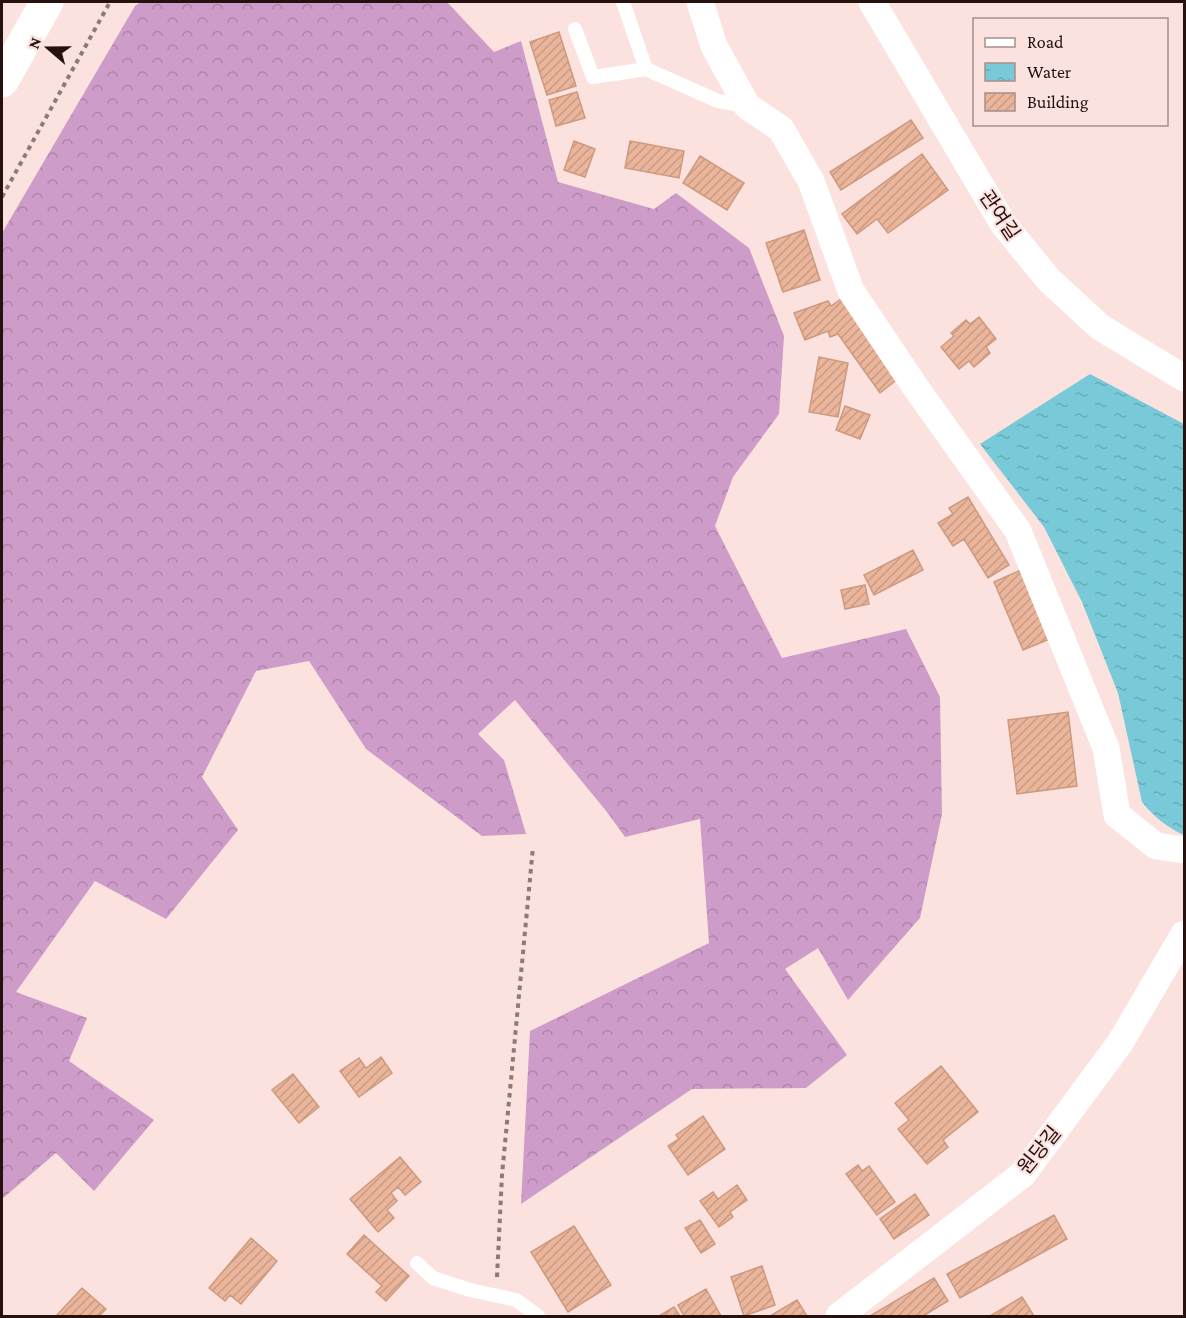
<svg xmlns="http://www.w3.org/2000/svg" width="1186" height="1318" font-family="'Crimson Pro','Noto Sans KR',serif">
<style>
.forest{fill:url(#forest-crowns)}
.water{fill:url(#water-ripples)}
.building{fill:url(#building-hatch);stroke:#cd9a7f;stroke-width:1.5}
.lines{fill:none;stroke-linecap:round;stroke-linejoin:round}
.path{stroke:#907875;stroke-width:4;stroke-dasharray:4.5 4.5;stroke-linecap:butt}
.lane{stroke:#fff;stroke-width:14}
.street{stroke:#fff;stroke-width:27}
.secondary{stroke:#fff;stroke-width:33}
.labels{text-anchor:middle;stroke-width:4.5;stroke-linejoin:round;paint-order:stroke}
.street-label{font-size:20px;fill:#26110e;stroke:#fce2de}
</style>
<defs>
<pattern id="forest-crowns" width="20" height="18" patternUnits="userSpaceOnUse" patternTransform="scale(1.5)"><rect width="20" height="18" fill="#cd9cc8"/><path d="M2 6a3 3 0 1 1 6 0M12 15a3 3 0 1 1 6 0" fill="none" stroke="#b085ab"/></pattern>
<pattern id="water-ripples" width="26" height="14" patternUnits="userSpaceOnUse" patternTransform="scale(1.5)"><rect width="26" height="14" fill="#78cad8"/><path d="M2 4q2-2 4 0t4 0M15 11q2-2 4 0t4 0" fill="none" stroke="#68acb8"/></pattern>
<pattern id="building-hatch" width="6" height="6" patternUnits="userSpaceOnUse" patternTransform="scale(1.5)"><rect width="6" height="6" fill="#eab59a"/><path d="M-1 1l2-2M0 6l6-6M5 7l2-2" fill="none" stroke="#c99b84"/></pattern>
</defs>
<rect width="100%" height="100%" fill="#fce2de"/>
<path class="forest" d="M141,2H447L494,52L521,41L558,182L654,209L676,193L749,248L784,336L779,414L733,477L715,526L782,658L906,629L940,697L942,814L920,918L848,1000L818,948L785,969L847,1055L806,1088L692,1089L521,1204L530,1031L709,943L700,819L625,837L607,812L515,700L478,734L504,760L526,834L482,836L366,749L309,661L256,671L202,777L238,830L166,919L95,881L16,992L87,1018L69,1061L154,1120L94,1191L56,1153L2,1199V233L135,6Z"/>
<path class="water" d="M1090,374L1184,424V835C1168,828 1153,816 1142,802L1118,693L1082,602L1044,527L980,444Z"/>
<path class="building" d="M559,32L576,86L547,95L530,42Z
M577,92L585,118L556,126L549,100Z
M911,120L923,138L841,190L830,172Z
M574,141L595,149L585,177L564,170Z
M630,141L684,151L679,178L625,168Z
M922,154L948,190L888,233L877,219L857,234L842,214Z
M700,156L744,183L727,210L683,183Z
M804,230L820,280L783,292L766,243Z
M844,297L900,377L880,393L838,334L830,337L828,331L805,340L794,313L828,301L831,306Z
M979,317L996,339L986,347L990,353L974,367L969,361L959,369L941,347L954,336L951,333L966,320L970,324Z
M819,357L848,363L838,417L809,412Z
M845,406L870,415L860,439L836,430Z
M968,497L1009,565L988,578L964,539L953,546L938,523L953,514L949,508Z
M913,550L923,570L874,595L864,575Z
M1023,569L1052,638L1023,650L994,582Z
M865,585L869,604L845,609L841,590Z
M1068,712L1077,786L1017,794L1008,720Z
M381,1057L392,1073L359,1097L340,1071L359,1058L366,1068Z
M941,1066L978,1112L943,1140L948,1147L927,1164L898,1129L909,1120L895,1103Z
M293,1074L319,1107L299,1123L272,1090Z
M703,1116L725,1149L688,1175L668,1146L679,1139L676,1135Z
M400,1157L421,1182L405,1195L398,1187L391,1193L397,1201L387,1210L394,1218L378,1232L350,1199Z
M858,1165L862,1171L869,1166L895,1202L877,1215L846,1174Z
M737,1185L747,1200L730,1212L733,1217L719,1227L700,1201L713,1192L718,1199Z
M915,1194L929,1215L894,1239L880,1219Z
M1054,1215L1067,1239L960,1298L947,1274Z
M700,1220L715,1244L701,1253L685,1228Z
M574,1226L611,1285L568,1312L531,1252Z
M364,1235L409,1276L386,1301L376,1292L382,1286L347,1254Z
M251,1238L277,1261L241,1304L230,1295L225,1301L209,1288Z
M762,1266L775,1305L744,1316L731,1277Z
M934,1278L948,1301L923,1316H870Z
M82,1288L106,1309L99,1316H56Z
M706,1289L721,1316H684L678,1305Z
M1022,1297L1034,1316H990Z
M797,1300L807,1316H770Z
M674,1307L680,1316H659Z"/>
<g class="lines">
<path class="path" d="M2,197L110,2
M497,1277L502,1175L533,847"/>
<path class="lane" d="M623,2L646,69L718,101L747,106
M575,29L593,77L646,69
M417,1263L433,1278L470,1290L516,1300L538,1316"/>
<path class="street" d="M700,2L714,46L747,106L781,129L811,181L851,291L914,385L1018,531L1106,748L1117,815L1156,846L1184,850
M872,2L1004,225L1049,280L1100,327L1184,378
M839,1316L1023,1174L1120,1043L1184,934"/>
<path class="secondary" d="M2,81L47,2"/>
</g>
<g class="labels">
<g class="street-label">
<text transform="translate(1000 215) rotate(56)" y="7">관여길</text>
<text transform="translate(1039 1150) rotate(-51)" y="7">원당길</text>
</g>
</g>
<rect width="1186" height="1318" fill="none" stroke="#26110e" stroke-width="6"/>
<rect x="973" y="18" width="195" height="108" fill="#fce2de" stroke="#a68e8b" stroke-width="1.5"/>
<rect x="985" y="38" width="30" height="9" fill="#ffffff" stroke="#a68e8b" stroke-width="1.5"/>
<text x="1027" y="48" font-size="18" fill="#26110e">Road</text>
<rect x="985" y="63" width="30" height="18" fill="url(#water-ripples)" stroke="#a68e8b" stroke-width="1.5"/>
<text x="1027" y="78" font-size="18" fill="#26110e">Water</text>
<rect x="985" y="93" width="30" height="18" fill="url(#building-hatch)" stroke="#a68e8b" stroke-width="1.5"/>
<text x="1027" y="108" font-size="18" fill="#26110e">Building</text>
<g transform="translate(48 48) rotate(290)" stroke="#fce2de" stroke-width="4.5" paint-order="stroke">
<path d="M0-4.5L10 22L0 15L-10 22Z" fill="#26110e"/>
<text y="-9" font-size="16" font-weight="bold" text-anchor="middle" fill="#26110e">N</text>
</g>
</svg>
